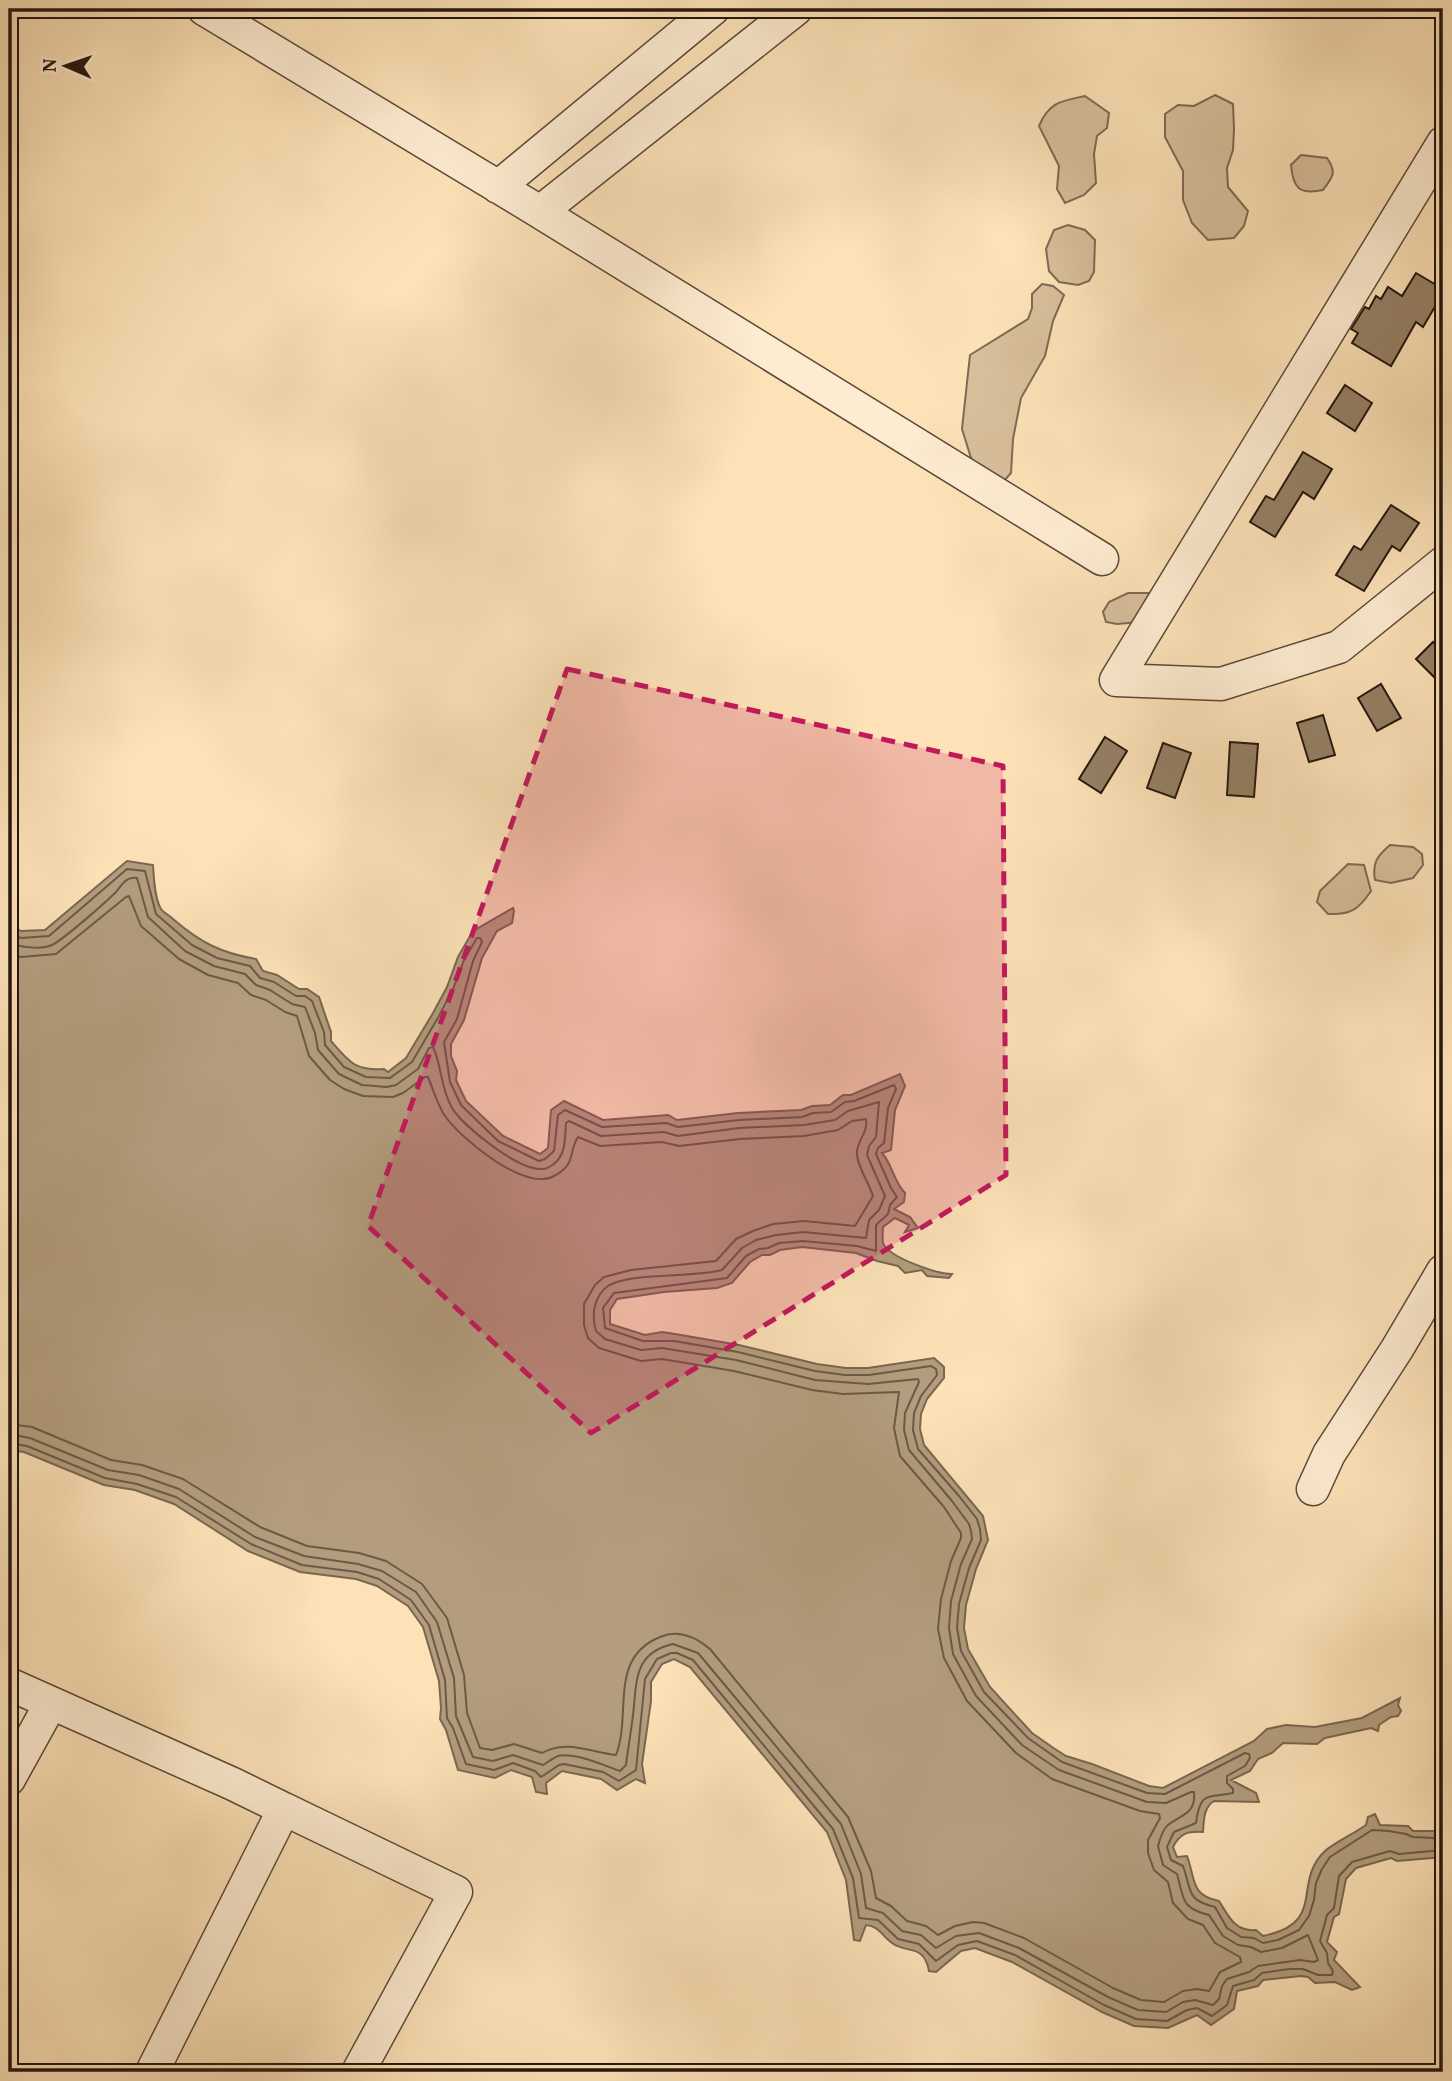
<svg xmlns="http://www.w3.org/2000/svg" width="1452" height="2081" font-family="Vollkorn,serif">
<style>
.green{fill:#d8bf9b;stroke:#7e6a54;stroke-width:2}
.water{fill:#b39d7e;stroke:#7a6751;stroke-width:2}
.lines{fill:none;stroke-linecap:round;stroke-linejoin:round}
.shore{stroke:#6c5a46;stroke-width:2}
.building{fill:#958066;stroke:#24160e;stroke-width:2}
.minor-casing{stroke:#5a4938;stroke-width:35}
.minor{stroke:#feecd1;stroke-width:32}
.marked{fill:#c2185b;fill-opacity:0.2;stroke:#c2185b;stroke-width:5;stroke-dasharray:14 9;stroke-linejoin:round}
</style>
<rect width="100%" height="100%" fill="#fde2b8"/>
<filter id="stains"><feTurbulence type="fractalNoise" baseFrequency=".00286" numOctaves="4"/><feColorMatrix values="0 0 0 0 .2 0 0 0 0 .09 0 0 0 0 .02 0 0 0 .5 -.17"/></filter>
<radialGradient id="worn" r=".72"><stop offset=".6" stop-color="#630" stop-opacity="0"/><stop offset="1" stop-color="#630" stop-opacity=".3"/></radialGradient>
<path class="green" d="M1215,95L1233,104L1234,129L1233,150L1227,168L1228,187L1248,211L1244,226L1234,238L1208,240L1192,223L1183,200V171L1165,137V114L1178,105L1194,106Z
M1085,96L1109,113L1107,128L1097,136L1094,154L1096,183L1084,195L1065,203L1057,189L1059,166L1039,126C1049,102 1061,101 1085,96Z
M1301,155L1327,158C1337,172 1333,177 1323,190C1299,195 1293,188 1291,165Z
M1068,225L1085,230L1095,240L1094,272L1089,281L1078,285L1059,282L1049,271L1046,249L1054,230Z
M1042,284L1053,286L1064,295L1053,321L1045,356L1021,398L1013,439L1011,473L1003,482L983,480L971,458L962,429L970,355L1028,319L1032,308V294Z
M1128,593H1148L1159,599L1140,622L1117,624L1106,622L1103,612L1109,602Z
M1390,845L1413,847L1422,854L1423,865L1413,878L1391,883L1375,880C1372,863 1377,856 1390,845Z
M1348,864L1364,865L1371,891C1359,909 1351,915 1328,914L1317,902L1320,891Z"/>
<path class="water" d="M127,861L153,865C154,877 154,897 161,909C163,912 170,916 173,919C201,943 221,953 256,959L263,971L277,975L299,989H307L319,997L331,1032V1041C349,1062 355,1071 384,1069L388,1072L406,1058L433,1013L447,987L458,957L473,931L513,908L514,911L512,923L497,931L482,958L464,1020L451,1044V1056L457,1071L456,1080L466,1101L503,1136L540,1154L548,1148L551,1110L564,1101L603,1120L668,1115L677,1120L738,1113L801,1110L812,1106L830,1105L843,1095H851L900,1074L905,1086L895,1110L891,1150L882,1153C893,1165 893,1181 905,1193L904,1202L894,1209L910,1217L918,1228L905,1232L909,1225L895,1218L883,1227C883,1231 882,1239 883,1243C889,1258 938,1274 952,1274L949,1278L927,1276L922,1270L905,1273L898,1266L877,1261L856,1253L802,1247L780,1250L770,1255H762L750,1262L732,1283L717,1288L664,1292L617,1299L610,1310V1324L645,1335L662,1332L675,1334L739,1345L817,1364L846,1368H868L934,1358L944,1367V1378L927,1399L921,1414L920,1429L924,1445L983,1516L988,1540L976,1569L966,1605L964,1628L968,1649L990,1687L1032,1733L1055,1749L1066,1756L1092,1764L1149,1786L1163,1788L1254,1741L1267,1729L1286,1725L1315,1727L1362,1718L1400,1698L1398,1705L1401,1711L1398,1716L1391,1717L1379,1725L1378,1731L1371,1728L1325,1738L1317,1744L1283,1743L1272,1753L1258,1759L1250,1771L1231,1780L1256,1793L1259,1802L1214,1801C1203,1808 1204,1821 1203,1832C1188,1831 1180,1833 1173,1847L1177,1857L1187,1856C1196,1880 1190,1895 1219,1901C1229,1917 1235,1932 1256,1930L1263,1936C1328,1923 1291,1883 1325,1851C1334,1843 1355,1833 1366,1825L1368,1817L1375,1814L1380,1825L1408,1826L1413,1831H1437L1443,1836V1857L1397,1861L1391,1858L1356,1868L1346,1879L1339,1914L1334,1917L1327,1942L1337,1952L1334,1960L1360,1987L1352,1990L1335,1982L1315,1983L1308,1977L1301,1976L1263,1980L1258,1986L1237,1991L1234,2009L1211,2025L1197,2015L1168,2028L1134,2026L1102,2012L1012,1962L975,1948L961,1951L936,1972L929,1971C924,1943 906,1954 892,1943C882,1936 879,1926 866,1925L860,1941L854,1940L846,1880L827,1832L690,1667L674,1659L662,1664L651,1682V1701L642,1764L645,1783L636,1779L617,1790L601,1779L562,1771L546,1783L547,1794L536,1792L532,1777L511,1770L495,1778L458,1770L446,1730L440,1719L441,1708L439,1681L423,1627L408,1606L377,1586L356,1579L300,1572L248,1551L174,1504L135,1490L104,1485L24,1452L9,1450V926L21,931L45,930Z"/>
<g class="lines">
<path class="shore" d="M9,933L21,938L49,936L127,869L145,871L156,914L192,945L217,958L250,966L260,978L274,982L296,996H305L312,1001L324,1032L325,1045L344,1067L366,1077L390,1078L412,1062L439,1016L453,989L464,960L477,938H480L482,942L473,961L457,1019L444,1042L450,1082L461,1105L498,1141L539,1161L545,1159L554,1151L558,1115L565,1110L602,1127L666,1123L678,1127L739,1120L802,1117L813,1113L831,1112L845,1102L854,1101L894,1085L896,1089L888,1108L884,1143L878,1148L876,1154L891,1188L897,1197L890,1205L888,1214L876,1225V1251L857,1246L803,1241L779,1243L768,1248L759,1249L746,1256L727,1278L614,1293L603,1308L605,1328L643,1341H674L738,1352L815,1371L845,1375H869L931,1366L936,1369L937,1375L921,1396L914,1413L913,1430L918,1449L959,1496L977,1519L980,1529L981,1540L969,1568L959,1604L957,1628L961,1651L984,1692L1028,1738L1062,1762L1147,1793L1165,1794L1245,1753L1249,1754L1250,1758L1245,1766L1227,1776V1783L1233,1789V1793C1208,1798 1200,1791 1196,1823L1174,1832L1167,1847L1171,1860L1183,1866C1192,1890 1185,1900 1215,1907L1227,1928L1241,1937L1254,1938L1263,1943L1278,1940L1299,1930L1309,1916L1314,1900L1316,1883L1322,1869L1330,1857L1372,1830L1389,1831L1406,1834L1413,1837L1433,1838L1443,1841
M9,943C20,947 41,950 52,945C64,939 105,903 116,892C122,885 126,876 137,878L148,917L185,951L214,966L245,974L256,985L270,990L292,1004L305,1007L315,1033L318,1050L339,1074L362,1085L387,1087L396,1085L418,1069L429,1048L433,1047C442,1066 440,1087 452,1108C464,1127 517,1169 540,1169C548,1170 558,1162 561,1155C566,1147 565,1133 566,1123L569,1121L601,1136L664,1132L678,1136L739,1128L804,1125L835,1120L848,1111L879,1102L876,1137L869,1146L867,1155L885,1196L879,1210L869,1220L866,1238L803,1232L776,1235L756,1240L742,1248L722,1270C694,1278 630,1272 608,1286C594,1296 591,1315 596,1331L605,1339L641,1350L662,1348L736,1360L815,1380L868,1384L918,1379L919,1382L905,1413L904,1430L909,1450L952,1501L969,1524L971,1531L972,1539L961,1564L951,1601L949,1628L953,1654L976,1696L1022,1745L1059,1770L1147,1802L1166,1803L1191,1792H1194C1196,1814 1182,1814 1168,1825C1162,1830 1160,1839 1158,1846L1163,1865L1177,1874C1184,1898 1180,1908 1209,1915L1223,1936L1238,1945L1251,1947L1261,1952L1282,1948L1308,1935L1318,1960L1314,1962L1300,1960L1258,1966L1249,1972L1227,1979L1222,1986L1219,1999L1213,2005L1195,2000L1183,2002L1166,2012L1138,2010L1108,1997L1019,1948L979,1933L956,1936L936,1948L921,1935L902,1931L883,1913L866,1908L861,1874L841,1824L698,1653L673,1644C633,1653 637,1682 633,1715C631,1732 628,1748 626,1765L620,1771C605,1766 575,1752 558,1756C553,1758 548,1762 543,1765L513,1755L493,1761L473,1757L456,1716L454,1678L437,1622L416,1592L382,1571L358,1564L304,1556L255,1537L179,1489L139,1475L108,1470L30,1438L9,1434
M9,954L21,957L56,954L126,897L129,896L141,926L179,959L208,975L238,983L251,995L266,1000L285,1012L297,1016L309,1056L330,1080L344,1089L363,1096L393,1097L403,1093L425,1077H428C433,1089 437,1104 445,1116C461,1139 525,1192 554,1176C577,1164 568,1152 578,1137L600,1146L662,1142L679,1146L740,1139L804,1136L838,1130L852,1121L866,1119C868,1133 858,1139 857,1152C856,1164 869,1183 873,1196L855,1226L804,1221L773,1224L753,1231L736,1239L716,1261L631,1270L604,1277L595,1285L584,1304V1325L588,1338L599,1348L641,1361L662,1359L734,1371L812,1390L843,1394L899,1392L894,1428L900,1456L944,1507L961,1533V1538L951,1561L941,1599L938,1629L944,1658L967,1701L1016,1753L1052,1779L1140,1811L1159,1814L1160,1818L1148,1840V1853L1154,1870L1168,1882L1173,1903L1188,1919L1203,1925L1215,1943L1240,1957L1241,1962L1220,1972L1209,1991L1197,1989L1183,1991L1164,2002L1141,2000L1113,1988L1024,1938L984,1923L973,1922L955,1926L938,1935L926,1926L907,1921L891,1906L876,1898L871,1871L848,1817L710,1649C696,1637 678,1629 660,1637C608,1658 632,1714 616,1755C590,1752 566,1739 542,1753L514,1744L492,1750L480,1748L467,1713L464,1675L447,1618L422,1584L386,1561L359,1553L307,1546L260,1527L183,1479L142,1465L111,1460L32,1427L9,1424
M9,1443L27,1446L105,1478L137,1484L176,1497L251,1544L302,1565L357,1572L379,1579L411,1600L429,1625L445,1680L447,1718L453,1728L466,1764L494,1770L513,1763L535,1771L541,1777L559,1765L564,1764L603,1772L619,1781L636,1770L645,1679L657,1659L671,1653H677L693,1660L833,1829L853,1878L859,1918L878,1920L898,1939L919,1944L936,1961L958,1945L977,1941L1015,1955L1104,2005L1136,2019L1167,2021L1187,2010L1197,2008L1212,2016L1227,2005L1233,1986L1254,1980L1262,1973L1289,1969H1303L1318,1975H1332L1333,1971L1328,1963L1327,1953L1320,1941L1327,1915L1334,1908L1339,1876L1352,1862L1390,1851L1399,1854L1443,1850"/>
</g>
<path class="building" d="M1416,273L1443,289V293L1423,327L1416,322L1391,366L1352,343L1358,333L1351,329L1365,307L1369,309L1376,296L1381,299L1388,287L1402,296Z
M1345,385L1372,403L1355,431L1327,413Z
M1303,452L1332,469L1314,499L1303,492L1275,537L1250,522L1266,496L1274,500Z
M1391,505L1419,523L1400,551L1392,546L1364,591L1336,575L1354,546L1361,550Z
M1433,642L1443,652V686L1416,659Z
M1381,684L1401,718L1377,731L1358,698Z
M1323,715L1335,755L1309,762L1297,723Z
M1105,737L1127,751L1101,793L1079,779Z
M1230,742L1258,744L1254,797L1227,795Z
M1163,743L1191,753L1175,798L1147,788Z"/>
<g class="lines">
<g class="minor-casing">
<path id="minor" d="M204,9L540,212L1102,559
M1443,143L1116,680L1221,684L1339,647L1443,563
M498,187L713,9
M540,212L796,9
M1313,1489L1329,1454L1397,1349L1443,1271
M9,1684L233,1784L284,1809L152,2072
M9,1779L51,1703
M284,1809L456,1892L358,2072"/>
</g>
<use href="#minor" class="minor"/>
</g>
<path class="marked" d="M567,669L1003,766L1006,1175L591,1433L368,1226Z"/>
<rect width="1452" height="2081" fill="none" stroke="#fde2b8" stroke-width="35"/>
<rect x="10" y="10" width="1431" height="2060" fill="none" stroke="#24160e" stroke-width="3.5"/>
<rect x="18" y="18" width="1417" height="2046" fill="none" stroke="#24160e" stroke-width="2"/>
<g transform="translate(66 66) rotate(272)" stroke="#feecd1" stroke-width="5" paint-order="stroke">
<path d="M0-5L12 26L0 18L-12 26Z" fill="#24160e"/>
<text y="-10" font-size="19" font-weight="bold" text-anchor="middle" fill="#24160e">N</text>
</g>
<rect width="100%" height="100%" filter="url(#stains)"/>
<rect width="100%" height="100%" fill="url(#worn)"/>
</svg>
